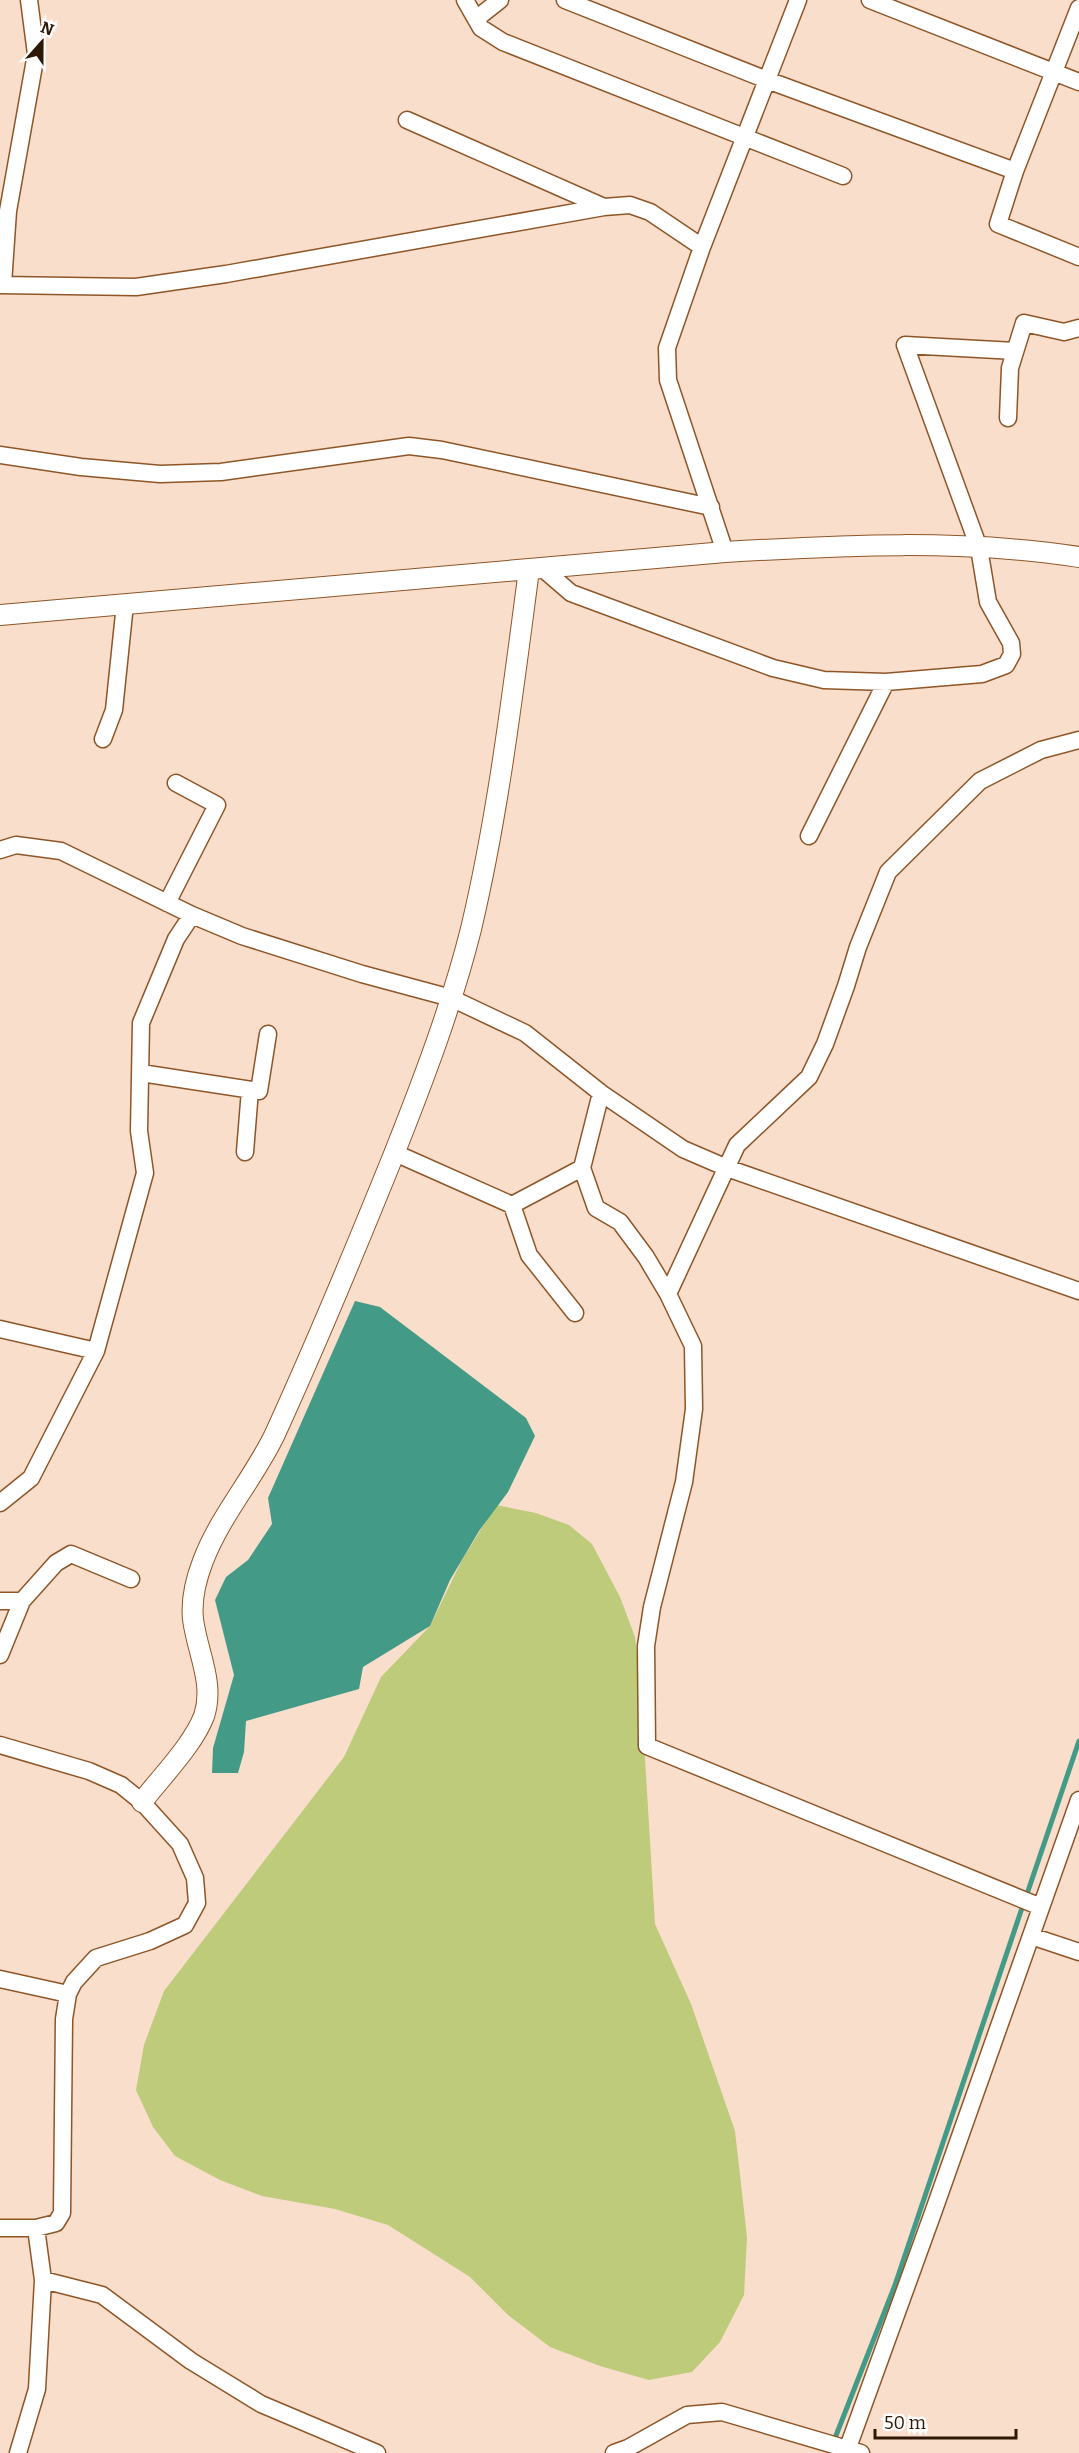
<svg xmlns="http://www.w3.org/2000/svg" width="1079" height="2453" font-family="Bitter,serif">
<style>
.green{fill:#becb7a}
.water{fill:#439b87}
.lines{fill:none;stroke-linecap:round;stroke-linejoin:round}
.stream{stroke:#439b87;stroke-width:5}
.minor-casing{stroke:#8e5527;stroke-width:19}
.tertiary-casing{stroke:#8e5527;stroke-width:22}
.minor{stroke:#fff;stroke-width:16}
.tertiary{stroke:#fff;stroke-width:20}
</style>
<rect width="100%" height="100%" fill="#f9decc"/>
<path class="green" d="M496,1505L536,1513L569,1525L592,1544L620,1597L635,1637L641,1692L655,1924L691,2004L735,2131L747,2237L744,2295L720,2342L692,2372L649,2380L600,2366L550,2347L508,2315L470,2277L388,2225L335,2209L262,2196L220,2180L175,2156L153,2127L136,2090L144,2045L164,1991L344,1757L381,1677L430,1626L462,1560Z"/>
<path class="water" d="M355,1301L380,1307L526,1418L535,1436L508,1492L479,1531L450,1580L430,1626L363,1667L359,1689L246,1721L244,1752L238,1773H212L213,1748L234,1675L215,1600L226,1577L248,1560L272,1524L268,1498Z"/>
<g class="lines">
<path class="stream" d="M1028,1891L1079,1741
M835,2438L895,2285L1022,1908"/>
<g class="minor-casing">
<path id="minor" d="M465,0L481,28L503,42L843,176
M565,0L767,80L1015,171
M870,0L1079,82
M1079,8L1015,171L998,224L1079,257
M476,19L500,0
M407,120L604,207
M3,284L8,211L36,54L29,0
M0,285L136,287L226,274L604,207L630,205L650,212L702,247
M1008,418L1010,368L1024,323L1064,332L1079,328
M0,455L81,467L160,474L221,472L409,446L442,450L711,507
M725,552L668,380L667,348L702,247L798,0
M542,568L571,593L773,668L824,680L886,682L982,674L1006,665L1012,654L1011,643L988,602L979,548L905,345L1015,351
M103,739L114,710L125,604
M809,836L886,682
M0,850L16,845L61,851L192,915L242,936L362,974L451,998L525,1033L601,1093L683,1149L727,1168L1079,1291
M167,903L217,805L176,783
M141,1073L259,1091L268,1034
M601,1093L582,1168L596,1208L620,1222L646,1257L668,1294L693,1346L694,1409L684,1482L652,1607L646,1646L647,1746L1041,1907
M245,1152L250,1090
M395,1153L512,1205L582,1168
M512,1205L529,1255L575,1313
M668,1294L737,1145L809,1077L825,1044L846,986L858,947L888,872L980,781L1041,750L1079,740
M0,1329L96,1351L145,1173L139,1131L141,1023L176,939L192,915
M0,1503L31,1478L96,1351
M0,1601H22L56,1563L71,1554L131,1579
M0,1655L22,1601
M0,1745L89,1771L121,1785L142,1802L180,1844L195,1878L197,1903L185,1925L150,1941L96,1958L74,1982L68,1994L64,2019L62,2213L56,2223L36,2228L43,2280L37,2389L18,2453
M1031,1936L1079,1952
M0,1979L68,1994
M0,2228H36
M43,2280L102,2295L191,2361L261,2404L377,2453
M614,2453L628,2448L687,2415L722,2412L861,2453
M846,2453L934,2210L1079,1800"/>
</g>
<g class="tertiary-casing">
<path id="tertiary" d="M0,615L725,552C842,545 963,539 1079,557
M142,1802C161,1777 193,1745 204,1716C215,1683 197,1652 193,1619C191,1599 196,1579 203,1561C220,1516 254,1478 275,1434C317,1342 356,1248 394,1154C423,1081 452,1005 471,929C499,811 513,689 529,570"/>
</g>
<use href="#minor" class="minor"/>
<use href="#tertiary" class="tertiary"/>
</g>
<g transform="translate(42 42) rotate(21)" stroke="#ffffff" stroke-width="4.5" paint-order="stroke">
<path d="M0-4.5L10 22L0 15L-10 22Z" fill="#2f1705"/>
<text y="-9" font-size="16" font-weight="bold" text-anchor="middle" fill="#2f1705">N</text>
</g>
<path d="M875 2429v9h141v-9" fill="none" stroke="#2f1705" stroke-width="3"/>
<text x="884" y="2429" font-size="18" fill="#2f1705" stroke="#ffffff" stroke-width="4.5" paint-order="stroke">50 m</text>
</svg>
